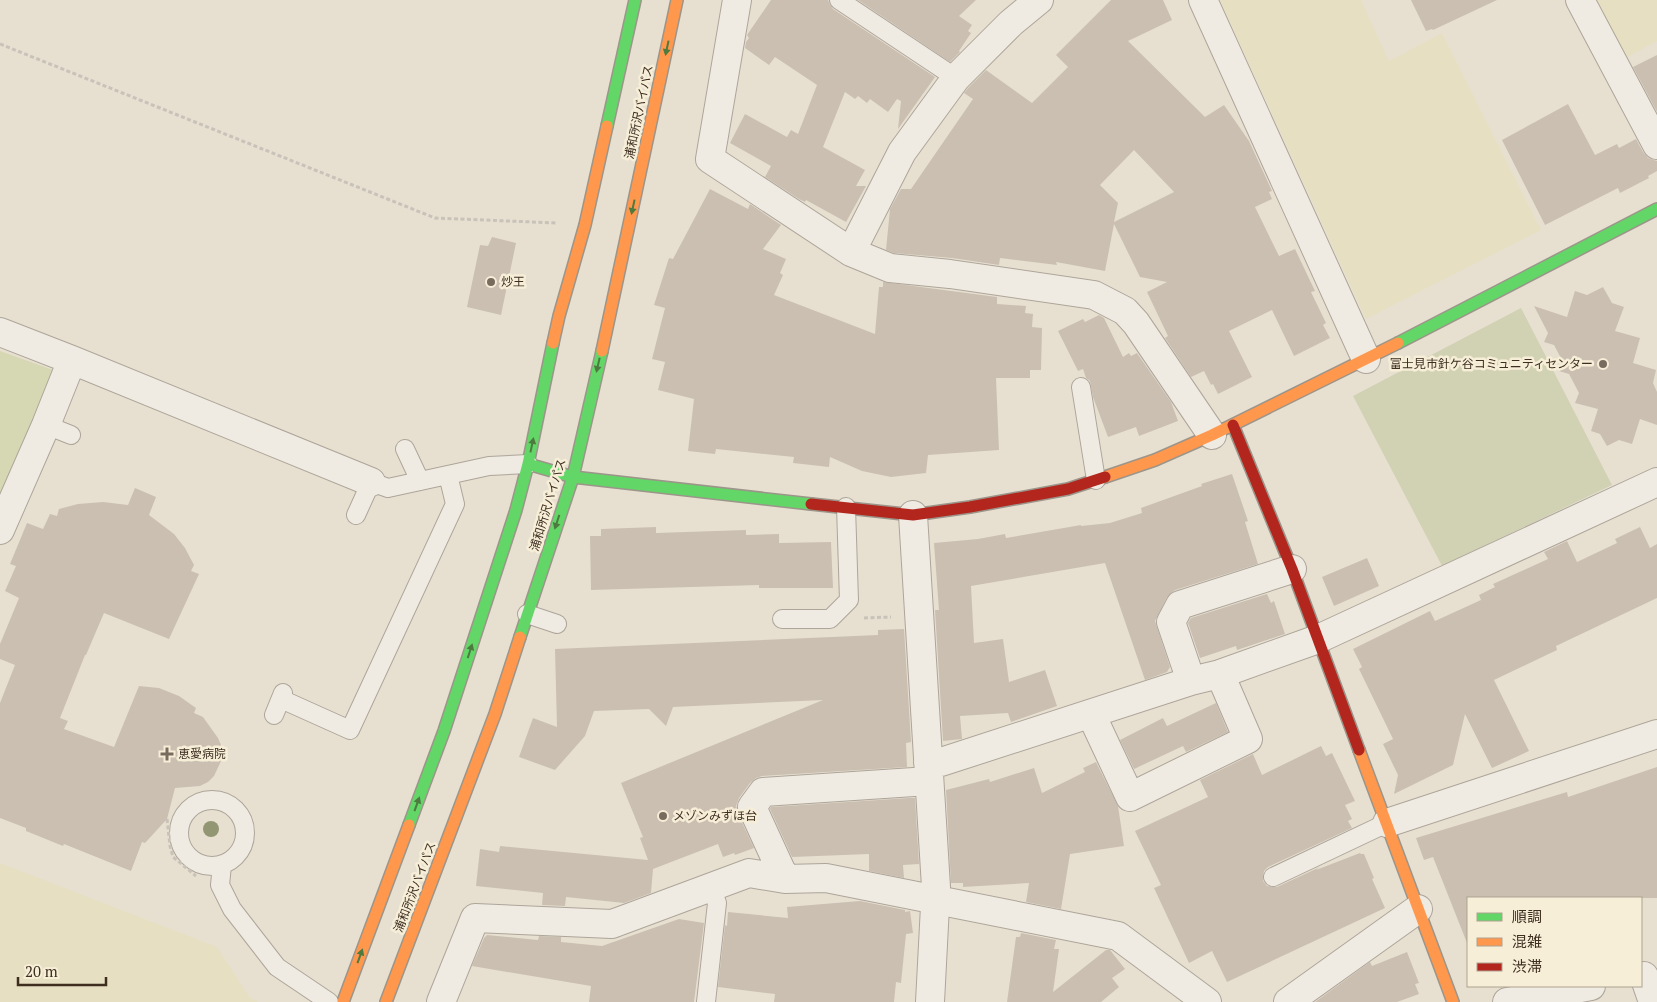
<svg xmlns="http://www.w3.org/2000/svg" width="1657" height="1002" font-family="'PT Serif','Noto Sans JP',serif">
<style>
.farmland{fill:#e6dfc2}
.green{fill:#d6d7b3}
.cemetery{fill:#d1d1b3}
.building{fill:#cbbfb2;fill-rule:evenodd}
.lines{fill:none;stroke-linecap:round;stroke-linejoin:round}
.lane-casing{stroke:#ada599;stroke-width:20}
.street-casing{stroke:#ada599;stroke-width:30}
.fast-casing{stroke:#9c958a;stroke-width:14}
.slow-casing{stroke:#9c958a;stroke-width:14}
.jam-casing{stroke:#9c958a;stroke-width:14}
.path{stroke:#c8c2b9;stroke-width:3;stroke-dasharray:4 2.5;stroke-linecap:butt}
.lane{stroke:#efebe3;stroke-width:18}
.street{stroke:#efebe3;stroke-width:28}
.fast{stroke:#63d668;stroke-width:11}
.slow{stroke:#ff974d;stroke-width:11}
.jam{stroke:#b3261e;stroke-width:11}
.tree{fill:#929673}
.oneway{fill:#4e7a40}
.poi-dot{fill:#786c5e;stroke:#f7eed8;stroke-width:2}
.labels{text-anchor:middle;stroke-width:5;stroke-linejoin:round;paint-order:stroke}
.street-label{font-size:12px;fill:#3d2e20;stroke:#f7eed8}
.poi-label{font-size:12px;fill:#3d2e20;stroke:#f7eed8;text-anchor:start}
</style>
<rect width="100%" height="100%" fill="#e7e0d1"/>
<path class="farmland" d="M1220,0H1361L1389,61L1442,33L1541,230L1366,319Z
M1595,0H1657V41L1626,58Z
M0,863L217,947L250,998L259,1002H0Z"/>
<path class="green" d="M0,351L56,371L0,504Z"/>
<path class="cemetery" d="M1521,308L1612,485L1442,566L1353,396Z"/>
<path class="building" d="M771,0H828L830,5L833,9L935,77L898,129L901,101L897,99L888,112L870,99L867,103L858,96L855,99L845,92L823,147L865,170L856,186H866L846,222L806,200L805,202L799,199L765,177L771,166L730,143L745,114L787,137L791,130L798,134L817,85L775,57L769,65L745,48L746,42L749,38L747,35Z
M858,0H976L959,16L972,25L968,31L971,33L959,51L960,52L950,62Z
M1111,0H1163L1172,20L1128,41L1205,117L1224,105L1249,141L1272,191L1269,192L1272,199L1255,207L1279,256L1295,249L1315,291L1311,292L1326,323L1323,325L1330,338L1294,356L1272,310L1229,331L1252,377L1218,394L1213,384L1211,385L1204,371L1191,377L1165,338L1168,336L1147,292L1167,282L1140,277L1114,224L1105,271L1056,262L1057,265L1000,258L999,265L952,258L894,253L886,250L890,209L901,189H911L973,99L964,93L968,88L986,70L1032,103L1068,67L1056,55ZM1134,150L1174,192L1114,222L1118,203L1100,185Z
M1411,0H1497L1433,30L1432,29L1426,31Z
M1657,55V112L1633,67Z
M1568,104L1595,155L1617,144L1619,148L1636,139L1643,152L1648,158L1657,161V171L1648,176L1649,178L1620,193L1618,188L1545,225L1502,140Z
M710,189L748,209L750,204L781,225L763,249L786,259L780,273L783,275L774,295L875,334L879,287H883V282L997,297V304L1026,306L1025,313L1033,314L1032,327L1042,328L1041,370H1030V378H996L999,450L928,455L926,473L891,477L862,471L830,457L829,467L793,463L794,457L716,449L715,454L688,451L694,399L658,390L665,362L652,359L665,308L654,305L669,258L673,259Z
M492,237L516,243L501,315L467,307L480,245L488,246Z
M1603,287L1612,303L1624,307L1615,331L1640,338L1633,363L1656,370L1653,383L1657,392V425L1640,419L1632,444L1619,440L1607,446L1600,434L1591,431L1598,409L1575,403L1579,393L1569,374L1559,371L1563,362L1554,345L1544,342L1548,333L1534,306L1567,317L1575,291L1587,295Z
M1099,315L1104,318L1123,357L1129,353L1131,356L1137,353L1171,402L1178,421L1139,436L1136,427L1108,437L1093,397L1090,381L1086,378L1083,369L1078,371L1058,331L1083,319L1085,322Z
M1232,474L1248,521L1245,522L1258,564L1175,590L1167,597L1155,621L1170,667L1167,672L1145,680L1105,563L971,586L974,643L1003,639L1009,682L1045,670L1057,706L1011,722L1008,713L960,716L962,739L943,741L935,610H939L934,543L978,539L1005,534L1006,538L1081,525V526L1110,523L1142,513L1141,508L1202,486L1201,484Z
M135,488L156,497L149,515L174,534L185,548L194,565L191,571L199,574L169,639L104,613L86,655H85L60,718L68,721L64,729L114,747L139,686L159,688L179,696L196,708L194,713L203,717L218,738L221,745L222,759L214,776L208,782L200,786L175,788L167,819L145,843L142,842L131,871L64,844L63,846L26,831V828L0,818V703L15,665L0,659V644L19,598L5,591L16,566L10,564L27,523L43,529L50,514L57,516L59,509L78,504L103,502L128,505Z
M656,527V533L746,530V535L779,534V543L831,542L833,588H759V585L591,590L590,536H601V529Z
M1640,527L1650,548L1657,544V598L1556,646L1557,650L1494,680L1529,751L1492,768L1465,714L1453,765L1394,794L1398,775L1383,744L1393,739L1359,669L1362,667L1353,649L1430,611L1435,621L1481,600L1479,595L1495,587L1493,584L1548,559L1544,552L1567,541L1577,562L1617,543L1615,539Z
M1367,558L1379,586L1334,606L1322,577Z
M1267,594L1271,603L1274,601L1285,634L1237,650L1236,646L1200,658L1188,623L1191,618Z
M904,629L911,742L906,743L907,767L762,776L756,778L750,783L739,798L736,806L738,814L754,848L735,855L734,853L723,857L718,844L653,869L651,893L624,903L566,897L565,906L542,905L543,893L476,886L480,849L499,852L500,846L648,860L640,838L643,837L621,783L823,700L673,707L666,726L649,709L594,711L585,736L555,770L519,757L533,718L557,727L555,649L878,635V630Z
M1216,703L1228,732L1186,752L1183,746L1134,769L1120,740L1163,718L1167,726Z
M1321,746L1326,756L1332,753L1355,801L1345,805L1352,819L1348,821L1352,828L1268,867L1264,871L1263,876V881L1267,886L1272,887H1277L1320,867L1316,870L1360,853L1361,854H1364L1374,878L1372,879L1385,908L1227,982L1212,951L1189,963L1154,888L1161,885L1135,831L1208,797L1200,780L1253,754L1262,775Z
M1096,762L1118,806L1124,846L1070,854L1061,909L1026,902L1029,883L963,887V883H951L946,790L989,779L990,782L1034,768L1042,793L1085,772L1083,768Z
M1657,767V898H1468V943H1467L1433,857L1424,860L1416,838L1567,792L1568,797Z
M909,798H915L919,864L903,865L904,878L869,871V854L792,857L770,809L771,807Z
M860,901L905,910V912L910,911L913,933L906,934L901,983L896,982L894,1002H774L775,994L718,987L725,925L727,926L728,912L788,918L787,907Z
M679,919L704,923L694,1002H589L591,986L472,966L484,938L487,935L538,940L539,936L561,937V942L602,946Z
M1021,933L1056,940L1054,949H1059L1053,992L1106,950H1110L1125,969L1112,978L1119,987L1101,1002H1007L1016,937H1020Z
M1407,952L1419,983L1415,984L1419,994L1397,1002H1315L1370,962L1372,966Z"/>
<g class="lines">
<g class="lane-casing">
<path id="lane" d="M839,0L956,78
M1081,387L1096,480
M46,425L71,435
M405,449L420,481
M356,515L371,482L388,488L489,466L528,464
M527,614L557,624
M782,619H830L849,600L846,507
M281,699L350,730L455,504L448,475
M274,715L283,693
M179 833a33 33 0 1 1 66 0a33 33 0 1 1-66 0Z
M222,865L220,885L232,909L277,967L329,1002
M1273,877L1387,823
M706,1002L717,903L711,887"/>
</g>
<g class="street-casing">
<path id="street" d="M737,0L710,159L851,252L890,268L950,274L1094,295L1125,311L1136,323L1212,435
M1203,0L1366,359
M1580,0L1657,145
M851,252L902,152L956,78L1011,23L1039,0
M0,332L72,360L371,482
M913,515L936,887L930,1002
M0,530L46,425L72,360
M1191,681L1171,622L1180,605L1292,569
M1091,714L1130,797L1248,739L1220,674
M928,762H941L1191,681L1220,674L1318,639L1657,482
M1387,823L1657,734
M785,879L752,807L763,792L929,781
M1644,976L1653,1002
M441,1002L475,918L612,924L749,873L785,879L826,878L1118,936L1207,1002
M1288,1002L1418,909
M1507,1002L1591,986"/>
</g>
<g class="fast-casing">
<path id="fast" d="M607,126L635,0
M1398,343L1657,209
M528,464L573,477L811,504
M520,637L573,477L602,351
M409,825L444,731L516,510L528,464L553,343"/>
</g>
<g class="slow-casing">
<path id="slow" d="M553,343L559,316L585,225L607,126
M602,351L677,0
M1105,477L1155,460L1212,435L1398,343
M1359,750L1453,1002
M343,1002L409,825
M386,1002L495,714L520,637"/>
</g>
<g class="jam-casing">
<path id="jam" d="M1233,425L1292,569L1359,750
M811,504L913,515L970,507L1068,489L1105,477"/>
</g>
<path class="path" d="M0,44L435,218L557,223
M864,618L891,617
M167,819L170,846L173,857L196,876"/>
<use href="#lane" class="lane"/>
<use href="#street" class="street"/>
<use href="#fast" class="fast"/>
<use href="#slow" class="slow"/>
<use href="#jam" class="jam"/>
</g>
<circle class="tree" cx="211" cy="829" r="8"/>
<defs><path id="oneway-solid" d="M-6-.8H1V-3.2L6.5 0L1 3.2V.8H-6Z" transform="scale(1.25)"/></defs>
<g class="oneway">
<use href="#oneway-solid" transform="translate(667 48) rotate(102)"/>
<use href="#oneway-solid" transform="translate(633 207) rotate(102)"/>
<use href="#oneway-solid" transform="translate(598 365) rotate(103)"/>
<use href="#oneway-solid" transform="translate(532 445) rotate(-78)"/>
<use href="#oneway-solid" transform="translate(557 522) rotate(108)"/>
<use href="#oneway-solid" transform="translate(470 651) rotate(-72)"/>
<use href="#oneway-solid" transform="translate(417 804) rotate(-70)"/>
<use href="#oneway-solid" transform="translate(360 956) rotate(-70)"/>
</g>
<g class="poi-dot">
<circle cx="491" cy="282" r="5"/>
<circle cx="1603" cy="364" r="5"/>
<path d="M164.5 746.5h5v5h5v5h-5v5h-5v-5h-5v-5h5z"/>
<circle cx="663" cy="816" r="5"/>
</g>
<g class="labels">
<g class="street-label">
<text transform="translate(639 112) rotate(-78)" y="4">浦和所沢バイパス</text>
<text transform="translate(548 505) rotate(-73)" y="4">浦和所沢バイパス</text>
<text transform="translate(415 887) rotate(-69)" y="4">浦和所沢バイパス</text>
</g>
<g class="poi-label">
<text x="501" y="286">炒王</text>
<text x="1593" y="368" text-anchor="end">富士見市針ケ谷コミュニティセンター</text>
<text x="178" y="758">恵愛病院</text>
<text x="673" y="820">メゾンみずほ台</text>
</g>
</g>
<rect x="1467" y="897" width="175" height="90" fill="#f7eed8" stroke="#ada18e"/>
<rect x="1477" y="913" width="25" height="8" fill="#63d668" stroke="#ada18e"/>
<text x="1512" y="922" font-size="15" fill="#3d2e20">順調</text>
<rect x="1477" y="938" width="25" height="8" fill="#ff974d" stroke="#ada18e"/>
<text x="1512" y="947" font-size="15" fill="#3d2e20">混雑</text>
<rect x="1477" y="963" width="25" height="8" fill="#b3261e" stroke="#ada18e"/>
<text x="1512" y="972" font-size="15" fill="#3d2e20">渋滞</text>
<path d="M18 977v8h88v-8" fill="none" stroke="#3d2e20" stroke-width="2.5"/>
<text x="25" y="977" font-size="15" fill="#3d2e20" stroke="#f7eed8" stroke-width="4" paint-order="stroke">20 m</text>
</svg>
